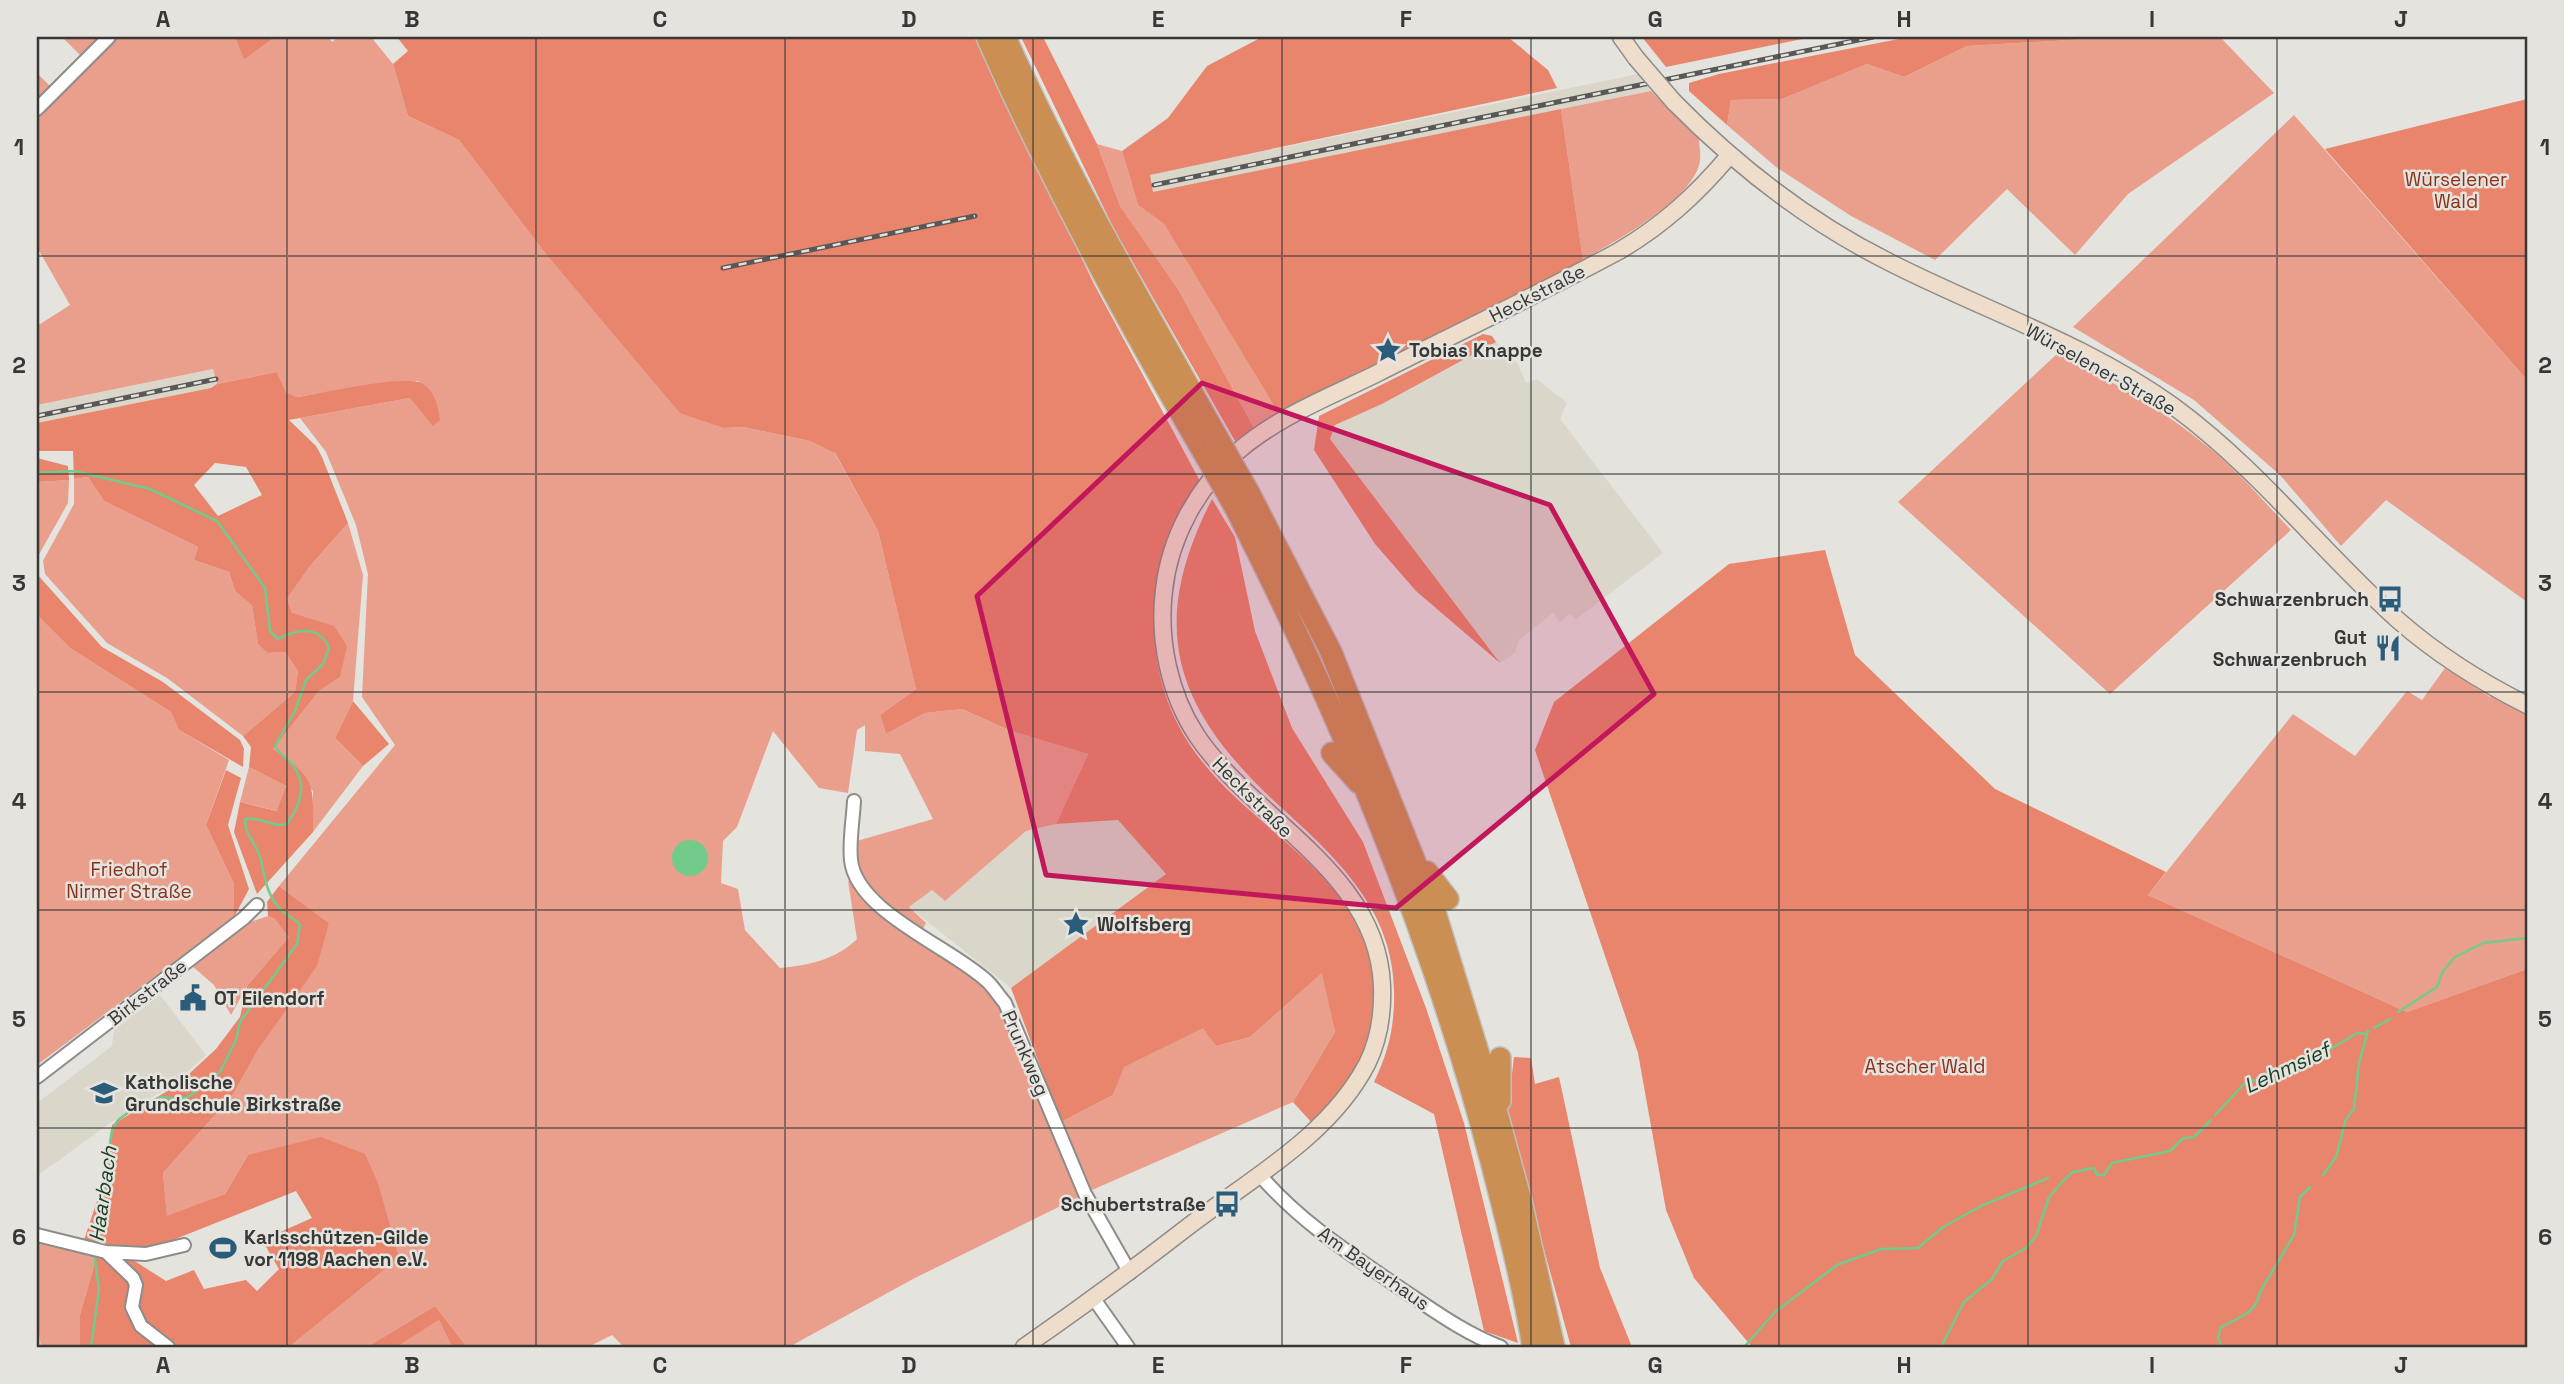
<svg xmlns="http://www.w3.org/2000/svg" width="2564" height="1384" font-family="'Space Grotesk',sans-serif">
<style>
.built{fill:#dad6ca}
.green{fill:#ea9f8c;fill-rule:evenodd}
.forest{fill:#e8856c;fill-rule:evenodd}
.water{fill:#72cb8a}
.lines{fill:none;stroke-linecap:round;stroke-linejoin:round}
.stream{stroke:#72cb8a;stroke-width:2.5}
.minor-casing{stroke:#8d8c88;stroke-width:16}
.secondary-casing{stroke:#8d8c88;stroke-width:19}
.motorway-casing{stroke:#bfbfbe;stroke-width:24}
.minor{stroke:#fff;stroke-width:12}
.secondary{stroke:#efddcc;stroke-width:16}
.motorway{stroke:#cb8f54;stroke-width:21}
.rail-casing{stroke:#585856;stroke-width:5}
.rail{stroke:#e4e3de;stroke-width:2.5;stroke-dasharray:8;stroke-linecap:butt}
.secondary-bridge-casing{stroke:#8d8c88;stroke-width:19;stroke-linecap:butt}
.motorway-bridge-casing{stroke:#bfbfbe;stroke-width:24;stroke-linecap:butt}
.secondary-bridge{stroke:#efddcc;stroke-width:16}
.motorway-bridge{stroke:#cb8f54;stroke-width:21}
.marked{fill:#c2185b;fill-opacity:0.2;stroke:#c2185b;stroke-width:5;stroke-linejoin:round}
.grid{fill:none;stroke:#373735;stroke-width:2;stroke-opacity:0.55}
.labels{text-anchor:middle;stroke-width:5;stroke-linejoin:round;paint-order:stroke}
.park-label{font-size:19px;fill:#8a311b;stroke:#e4e3de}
.street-label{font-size:19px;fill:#373735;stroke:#e4e3de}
.poi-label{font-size:19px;font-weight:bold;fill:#373735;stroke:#e4e3de;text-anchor:start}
.water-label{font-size:21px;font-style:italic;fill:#1a3f25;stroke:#e4e3de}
.neatline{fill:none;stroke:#373735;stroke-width:2.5}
.grid-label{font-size:23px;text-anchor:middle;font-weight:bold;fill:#373735}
</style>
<rect width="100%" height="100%" fill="#e4e3de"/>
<path class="built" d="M1638,74L1651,91L1153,193L1149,175Z
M1496,342L1518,364L1526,383L1537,379L1567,403L1560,419L1663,553L1575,620L1570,614L1560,622L1553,613L1519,640L1515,653L1500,663L1330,439L1335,425L1382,404Z
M214,369L217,384L211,388L37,423V405Z
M1118,820L1166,874L1011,988L909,907L932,890L945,901L1026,831L1056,824Z
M160,995L206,1055L175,1083L110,1123L37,1176V1103L112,1046L114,1030Z"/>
<path class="green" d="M62,37H104L83,58Z
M114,37H235L244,60L275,37H328L332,42L338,37H371L393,64L408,116L459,140L545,253L603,321L724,428L743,427L810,441L834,452L878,531L916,689L880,715L886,734L925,713L962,709L1011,731L1088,754L1056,824L1026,831L945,901L932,890L909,907L926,923L917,940L985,985L1005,1014L1083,1195L913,1279L789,1347H624L612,1335L588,1347H467L435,1306L367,1347H289L399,1258L248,1155L225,1194L167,1217L163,1173L232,1096L329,923L279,886L395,745L362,697L368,574L356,525L326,452L300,418L410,398L419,381H400L297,397L286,394L277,372L217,384L213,369L37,405V326L70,305L37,247V116ZM865,725V751L900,754L933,819L857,841V864L863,878L848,881L857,939C835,960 810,965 780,968L745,930L738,889L721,883L723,841L737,827L773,731L819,788L848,793L857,730Z
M2118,37H2220L2274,93L2128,194L2075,255L2007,189L1935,260L1851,216L1776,167L1727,125L1731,100L1782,99L1867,64L1904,77L1967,46Z
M37,73L50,86L37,102Z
M1651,91L1699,138C1699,145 1701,153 1700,160C1696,198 1614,242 1583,260L1561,109Z
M2294,115L2527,380V602L2386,500L2341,546L2280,475L2194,400L2073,327Z
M1097,144L1122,151L1138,205L1164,224L1280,416L1254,428L1178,289L1120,206Z
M2058,353C2115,383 2171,414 2220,457C2245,479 2267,505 2291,530L2110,694L1898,502Z
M88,477L104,501L198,547L194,560L229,572L235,591L252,604L258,644L267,653L285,652L298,671L295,692L243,736L167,678L107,643L45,574L43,561L74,504V479Z
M69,480L68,503L37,558V482Z
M348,523L363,575L353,701L335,738L363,766L313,832V791L273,749L319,691L340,677L292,613L287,599L310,566Z
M37,615L70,648L171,712L179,730L229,760L206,825L234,884V917L37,1065Z
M2445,668L2490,697L2492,694L2527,711V969L2407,1012L2148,895L2293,714L2355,756L2407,691L2422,700Z
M249,767L286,786L278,811L240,802Z
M268,916L275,919L290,936L247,986L231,1015L214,985L191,965L247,923Z
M1323,972L1335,1032L1293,1102L1092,1190L1061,1122L1113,1095L1123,1067L1204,1027L1216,1046L1250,1037Z
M37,1239L97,1255L80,1315V1347H41L37,1320Z
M439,1320L452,1347H397Z"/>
<path class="forest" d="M235,37H275L244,60Z
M397,37H975L1094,284L1201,483C1146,557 1137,662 1188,742C1246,833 1370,871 1375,994C1377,1047 1348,1087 1312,1123L1293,1102L1335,1032L1322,973L1250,1037L1216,1046L1203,1028L1124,1067L1113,1095L1061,1122L1011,988L1166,874L1118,820L1056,824L1088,754L1011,731L962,709L925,713L886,734L880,715L916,689L878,531L835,453L810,441L743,427L724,428L680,413L545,253L459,140L408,116L393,64L408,51Z
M1021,37H1043L1097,144L1120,206L1178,289L1254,428L1235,441L1115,231Z
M1262,37H1508L1548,70L1557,88L1150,175L1153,192L1561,109L1583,260L1280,416L1164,224L1138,205L1122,151L1168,118L1207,66Z
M1642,37H1812L1666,67Z
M1909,37H2118L1967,46L1904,77L1867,64L1782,99L1731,100L1727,125L1689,91V83L1719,74Z
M2527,99V380L2325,149Z
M1483,334L1492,336L1496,342L1382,404L1335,425L1330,439L1500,663L1416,591L1375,544L1314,450L1319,416Z
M277,372L286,393L297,397C319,394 405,374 421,383C435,391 438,405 440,420L433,426L410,398L289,420L316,446L322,457L348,523L310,566L287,599L292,613L334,626L347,646L340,677L319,691L273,749C314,779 314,780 313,832L257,894L234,832L240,802L277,811L286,786L249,767L251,747L243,736L295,692L298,671L285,652L267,653L258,644L252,605L235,591L229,572L194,560L198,547L104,501L88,477L74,479L73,451H37V423L211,388L217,384ZM215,463L246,467L262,495L218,516L194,485Z
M37,458L68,466L69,480L37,482Z
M1212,499L1235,537L1255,631L1292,728L1363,842L1426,1008L1464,1123L1518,1343L1484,1331L1434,1114L1374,1082C1389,1051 1395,1024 1394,990C1393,912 1339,860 1285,811C1179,715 1143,634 1212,499Z
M1825,550L1855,655L1995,789L2166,872L2148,895L2407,1012L2527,969V1347H1752L1694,1278L1666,1210L1638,1053L1535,750L1554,702L1729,564Z
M37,574L102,647L163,682L240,740L244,749L243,767L179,730L171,712L70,648L37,615Z
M353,701L389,744L363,766L335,738Z
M226,770L241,778L228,825L249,889L234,917V884L206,825Z
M279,886L329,923L317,966L259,1048L232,1096L163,1173L167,1216L225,1194L248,1155L321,1137L365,1154L378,1183L399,1258L289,1347H80V1315L97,1255H125L166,1281L194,1270L204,1289L246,1280L257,1291L279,1269L262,1240L312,1218L296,1191L145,1251L111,1250L84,1240L108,1168L112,1125L177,1085L216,1049L240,1017L247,986L289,937L275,919L268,916L267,902Z
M1514,1057L1531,1058L1535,1084L1559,1077L1600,1268L1632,1347H1571L1507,1116Z
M435,1306L467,1347H452L439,1320L397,1347H367Z"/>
<path class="water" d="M672 858a18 18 0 1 1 36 0a18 18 0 1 1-36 0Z"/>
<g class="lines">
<path class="stream" d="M37,473L75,471L150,489L217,521L265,588L270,631L278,639C297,629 320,625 329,648L323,664L306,680L295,711L275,746C280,755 288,759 294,767C308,786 299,807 287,824C272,828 261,816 245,819C245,836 257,844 261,860C265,878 267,897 282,911C288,916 294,918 300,925L297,944L240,1022L236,1040L220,1072L190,1096L179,1099L162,1097L137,1106L118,1120L112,1130L95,1243
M2398,1012L2437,987L2443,971L2455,957L2483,943L2527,938
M2374,1028L2390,1019
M2215,1115L2244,1084L2311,1061L2357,1033L2366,1034
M2323,1175L2336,1157L2346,1119L2354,1109L2359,1063L2368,1031
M1745,1346L1775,1312L1837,1265L1881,1249L1918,1248L1943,1227L1981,1206L2048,1178
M91,1347L99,1289L94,1253
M1941,1347L1964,1302L1992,1279L2003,1261L2026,1248L2036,1236L2049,1197L2063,1181L2073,1172L2094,1168L2097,1175H2104L2112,1163L2170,1151L2183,1138L2194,1137L2211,1120
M2222,1347L2218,1338L2221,1327C2238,1318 2257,1313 2260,1292L2294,1235L2300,1197L2310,1187"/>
<g class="minor-casing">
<path id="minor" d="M37,109L109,37
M854,801C853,820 849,841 851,860C856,912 953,948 988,982C994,988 999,996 1005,1003L1085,1194L1130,1273
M37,1077L244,918L257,905
M1259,1174C1298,1220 1350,1254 1400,1288C1433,1310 1464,1333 1501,1347
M37,1235L106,1252L146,1254L184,1245
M106,1252L133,1278L136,1285L132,1307L141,1326L168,1347
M1094,1299L1128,1347"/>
</g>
<g class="secondary-casing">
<path id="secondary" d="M1621,37L1636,58
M1674,102C1738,167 1807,221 1889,262C1983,310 2087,344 2173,406C2258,468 2321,551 2399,621C2438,655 2481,682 2527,705
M1024,1347C1079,1309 1132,1270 1185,1229C1248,1180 1329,1137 1367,1064C1379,1040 1383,1013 1382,986C1378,872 1254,821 1197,736C1169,694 1158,639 1164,590C1170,537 1197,488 1237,452C1277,417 1329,397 1376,374C1457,333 1539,294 1619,251C1663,225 1696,195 1729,156"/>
</g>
<g class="motorway-casing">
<path id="motorway" d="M987,37C1050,180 1125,318 1204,453
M1005,37C1067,175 1143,305 1217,437
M1249,493L1331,652L1435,912L1498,1117L1521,1201L1554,1347
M1235,507C1343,720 1430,929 1491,1161C1507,1223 1523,1285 1533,1347
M1332,753L1359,783
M1427,872L1448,899
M1500,1058V1101"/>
</g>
<use href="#minor" class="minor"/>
<use href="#secondary" class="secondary"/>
<use href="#motorway" class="motorway"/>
<g class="rail-casing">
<path id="rail" d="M1154,185L1873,37
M723,268L975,216
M37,416L216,379"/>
</g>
<use href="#rail" class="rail"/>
<g class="secondary-bridge-casing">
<path id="secondary-bridge" d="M1636,58L1674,102"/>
</g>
<g class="motorway-bridge-casing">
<path id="motorway-bridge" d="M1217,437L1249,493
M1204,453L1235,507"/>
</g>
<use href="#secondary-bridge" class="secondary-bridge"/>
<use href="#motorway-bridge" class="motorway-bridge"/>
</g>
<path class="marked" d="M1202,383L1550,505L1654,694L1396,908L1046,875L977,596Z"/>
<path class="grid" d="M287,37V1347M536,37V1347M785,37V1347M1033,37V1347M1282,37V1347M1531,37V1347M1779,37V1347M2028,37V1347M2277,37V1347M37,256H2527M37,474H2527M37,692H2527M37,910H2527M37,1128H2527"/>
<defs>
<g id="sight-bare" transform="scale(2.1)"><path d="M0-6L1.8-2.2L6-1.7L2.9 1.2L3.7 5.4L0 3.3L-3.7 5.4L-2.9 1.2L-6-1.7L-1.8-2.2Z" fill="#2b5c7a" stroke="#e4e3de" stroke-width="2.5" paint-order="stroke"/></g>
<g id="bus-bare" transform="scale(2.1)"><path d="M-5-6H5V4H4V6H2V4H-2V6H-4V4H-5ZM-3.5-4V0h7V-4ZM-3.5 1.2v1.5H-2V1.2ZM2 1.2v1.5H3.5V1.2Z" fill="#2b5c7a" stroke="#e4e3de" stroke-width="2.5" paint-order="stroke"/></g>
<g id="restaurant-bare" transform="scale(2.1)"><path d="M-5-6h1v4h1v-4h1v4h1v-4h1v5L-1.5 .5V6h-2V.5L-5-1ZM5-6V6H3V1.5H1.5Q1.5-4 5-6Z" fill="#2b5c7a" stroke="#e4e3de" stroke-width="2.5" paint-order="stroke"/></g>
<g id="civic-bare" transform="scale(2.1)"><path d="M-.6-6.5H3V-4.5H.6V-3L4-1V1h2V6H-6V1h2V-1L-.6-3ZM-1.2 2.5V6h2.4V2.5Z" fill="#2b5c7a" stroke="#e4e3de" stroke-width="2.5" paint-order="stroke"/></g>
<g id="school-bare" transform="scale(2.1)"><path d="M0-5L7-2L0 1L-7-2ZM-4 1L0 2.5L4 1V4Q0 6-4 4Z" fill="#2b5c7a" stroke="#e4e3de" stroke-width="2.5" paint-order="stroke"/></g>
<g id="stadium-bare" transform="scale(2.1)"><path d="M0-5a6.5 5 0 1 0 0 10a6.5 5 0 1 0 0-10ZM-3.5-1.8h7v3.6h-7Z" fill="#2b5c7a" stroke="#e4e3de" stroke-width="2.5" paint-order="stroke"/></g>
</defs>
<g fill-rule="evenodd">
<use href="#sight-bare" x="1388" y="350"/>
<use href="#bus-bare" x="2390" y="599"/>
<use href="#restaurant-bare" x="2388" y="648"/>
<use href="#sight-bare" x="1076" y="924"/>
<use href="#civic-bare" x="193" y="998"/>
<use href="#school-bare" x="104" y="1093"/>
<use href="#bus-bare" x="1227" y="1204"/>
<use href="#stadium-bare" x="223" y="1248"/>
</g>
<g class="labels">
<g class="park-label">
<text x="2456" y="186">Würselener<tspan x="2456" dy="22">Wald</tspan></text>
<text x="129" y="876">Friedhof<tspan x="129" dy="22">Nirmer Straße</tspan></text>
<text x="1925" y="1073">Atscher Wald</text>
</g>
<g class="street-label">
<text transform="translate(1537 293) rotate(-27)" y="7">Heckstraße</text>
<text transform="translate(2101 369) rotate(29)" y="7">Würselener Straße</text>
<text transform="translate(1253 797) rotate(45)" y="7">Heckstraße</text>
<text transform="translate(147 992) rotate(-38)" y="7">Birkstraße</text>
<text transform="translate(1026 1053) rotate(67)" y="7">Prunkweg</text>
<text transform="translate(1374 1268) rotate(35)" y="7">Am Bayerhaus</text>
</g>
<g class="poi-label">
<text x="1409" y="357">Tobias Knappe</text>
<text x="2369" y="606" text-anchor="end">Schwarzenbruch</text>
<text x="2367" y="644" text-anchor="end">Gut<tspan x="2367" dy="22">Schwarzenbruch</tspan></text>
<text x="1097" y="931">Wolfsberg</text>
<text x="214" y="1005">OT Eilendorf</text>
<text x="125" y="1089">Katholische<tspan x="125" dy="22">Grundschule Birkstraße</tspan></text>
<text x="1206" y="1211" text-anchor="end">Schubertstraße</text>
<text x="244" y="1244">Karlsschützen-Gilde<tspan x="244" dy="22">vor 1198 Aachen e.V.</tspan></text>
</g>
<g class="water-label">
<text transform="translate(2287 1068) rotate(-25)" y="7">Lehmsief</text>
<text transform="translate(103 1194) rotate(-82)" y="7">Haarbach</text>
</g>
</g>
<rect width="2564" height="1384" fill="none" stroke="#e4e3de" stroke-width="77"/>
<rect x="38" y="38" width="2488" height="1308" class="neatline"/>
<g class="grid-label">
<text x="163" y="27">A</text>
<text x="412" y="27">B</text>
<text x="660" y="27">C</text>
<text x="909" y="27">D</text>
<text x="1158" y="27">E</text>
<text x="1406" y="27">F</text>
<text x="1655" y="27">G</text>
<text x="1904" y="27">H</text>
<text x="2152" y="27">I</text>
<text x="2401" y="27">J</text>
<text x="19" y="155">1</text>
<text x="2545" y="155">1</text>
<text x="19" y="373">2</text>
<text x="2545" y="373">2</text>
<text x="19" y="591">3</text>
<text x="2545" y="591">3</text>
<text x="19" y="809">4</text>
<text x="2545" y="809">4</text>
<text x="19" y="1027">5</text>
<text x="2545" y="1027">5</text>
<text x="19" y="1245">6</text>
<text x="2545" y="1245">6</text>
<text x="163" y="1373">A</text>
<text x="412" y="1373">B</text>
<text x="660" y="1373">C</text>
<text x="909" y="1373">D</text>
<text x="1158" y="1373">E</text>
<text x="1406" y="1373">F</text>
<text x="1655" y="1373">G</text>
<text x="1904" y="1373">H</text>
<text x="2152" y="1373">I</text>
<text x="2401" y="1373">J</text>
</g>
</svg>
